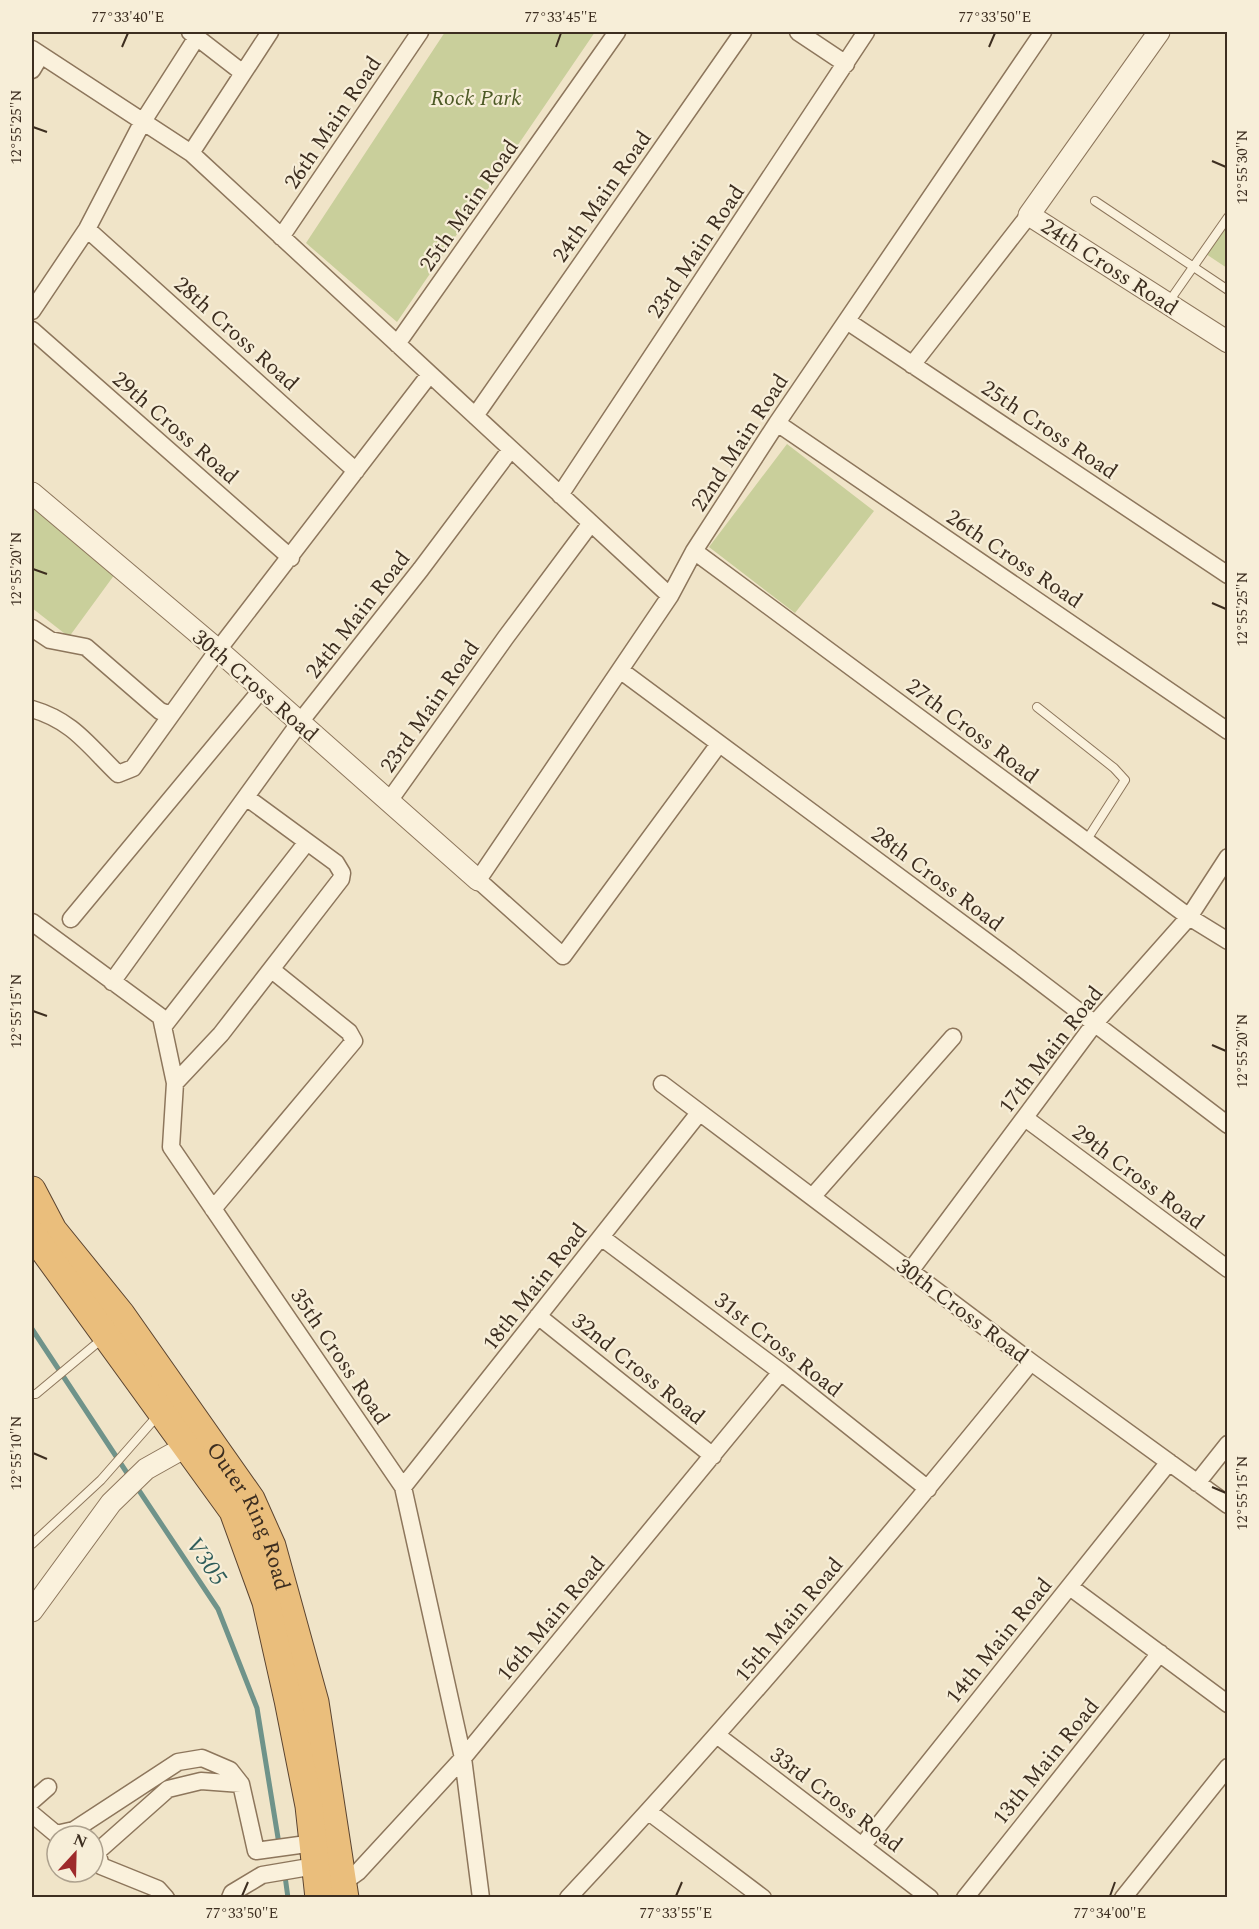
<svg xmlns="http://www.w3.org/2000/svg" width="1259" height="1929" font-family="Spectral,serif">
<style>
.green{fill:#c9cf9b}
.lines{fill:none;stroke-linecap:round;stroke-linejoin:round}
.stream{stroke:#6f938a;stroke-width:5}
.service-casing{stroke:#8d765c;stroke-width:10}
.minor-casing{stroke:#8d765c;stroke-width:19}
.tertiary-casing{stroke:#8d765c;stroke-width:23}
.trunk-casing{stroke:#5b4430;stroke-width:29}
.service{stroke:#faf1dc;stroke-width:8}
.minor{stroke:#faf1dc;stroke-width:16}
.tertiary{stroke:#faf1dc;stroke-width:21}
.trunk{stroke:#eabe7c;stroke-width:27}
.ticks{fill:none;stroke:#3d2e20;stroke-width:2}
.labels{text-anchor:middle;stroke-width:4.5;stroke-linejoin:round;paint-order:stroke}
.park-label{font-size:22px;font-style:italic;fill:#4d5a26;stroke:#f7eed8}
.street-label{font-size:22px;fill:#3d2e20;stroke:#f7eed8}
.water-label{font-size:24px;font-style:italic;fill:#2f5d5a;stroke:#f7eed8}
.neatline{fill:none;stroke:#3d2e20;stroke-width:2}
.ticks-label{font-size:15px;text-anchor:middle;fill:#3d2e20}
</style>
<rect width="100%" height="100%" fill="#f0e4c8"/>
<path class="green" d="M445,32H595L397,322L306,243Z
M1227,216V268L1203,252Z
M787,444L874,511L795,613L709,547Z
M32,500L115,574L69,637L32,608Z"/>
<g class="lines">
<path class="stream" d="M32,1329L131,1479
M136,1486L218,1609L257,1708L279,1844
M285,1876L288,1898"/>
<g class="service-casing">
<path id="service" d="M1095,201L1228,290
M1168,303L1228,217
M1037,707L1114,768L1125,780L1086,841
M32,1394H36L102,1339
M32,1544L101,1480L159,1414"/>
</g>
<g class="minor-casing">
<path id="minor" d="M190,32L243,73
M798,32L846,64
M32,49L191,153L670,596
M32,70L41,55
M191,153L270,32
M87,229L356,471
M281,237L420,32
M32,311L87,229L142,123L197,37
M847,321L1228,575
M32,330L291,558
M397,344L617,32
M912,365L1029,215
M475,416L743,32
M777,423L1228,731
M560,495L866,32
M694,551L1189,917L1228,941
M32,628L50,640L86,647L160,711L168,714L174,711L218,650L430,374
M620,670L1010,959L1228,1125
M32,709C73,721 88,745 118,774L133,768L174,711
M719,744L563,956L478,880L670,596L694,551L777,423L1043,32
M389,801L506,637L591,523
M71,919L262,689
M32,922L161,1017L175,1083L171,1147L403,1487L463,1758L481,1898
M112,982L300,722L421,569L511,449
M163,1027L307,842
M175,1083L221,1034L341,879L342,873L336,863L246,797
M662,1084L1031,1362L1228,1505
M1025,1118L1228,1269
M813,1196L953,1037
M213,1209L354,1041L349,1032L272,970
M601,1237L781,1372L928,1489
M911,1270L1095,1023L1189,917L1228,857
M538,1316L713,1456
M1197,1483L1228,1444
M403,1487L699,1113
M1070,1587L1228,1704
M718,1736L930,1898
M32,1801L48,1787
M649,1812L763,1898
M32,1814L56,1834L74,1830L178,1762L202,1758L230,1770L241,1784L256,1851L314,1843
M862,1846L1169,1462
M344,1882L358,1872L463,1758L781,1372
M166,1898L158,1889L101,1866L97,1852L168,1789L201,1781L241,1784
M230,1898L232,1893L262,1875L315,1866
M568,1898C730,1725 883,1545 1031,1362
M965,1898L1160,1653
M1123,1898L1228,1767"/>
</g>
<g class="tertiary-casing">
<path id="tertiary" d="M1159,32L1029,215L1228,342
M32,493L218,650L478,880
M32,1611L111,1503L146,1469L187,1446"/>
</g>
<g class="trunk-casing">
<g id="trunk">
<path id="s1" d="M32,1190L53,1230L121,1314L251,1499L272,1546L315,1702L345,1898"/>
<path d="M32,1234L233,1511L266,1602L288,1700L309,1806L319,1898"/>
</g>
</g>
<use href="#service" class="service"/>
<use href="#minor" class="minor"/>
<use href="#tertiary" class="tertiary"/>
<use href="#trunk" class="trunk"/>
</g>
<path class="ticks" d="M122,47L128,33M556,47L561,33M989,47L995,33M33,127L47,132M1212,161L1226,167M33,569L47,574M1212,603L1226,609M33,1011L47,1016M1212,1045L1226,1051M33,1453L47,1459M1212,1487L1226,1493M242,1896L248,1882M676,1896L682,1882M1110,1896L1115,1882"/>
<g class="labels">
<g class="park-label">
<text x="476" y="105">Rock Park</text>
</g>
<g class="street-label">
<text transform="translate(332 122) rotate(-56)" y="8">26th Main Road</text>
<text transform="translate(601 196) rotate(-55)" y="8">24th Main Road</text>
<text transform="translate(468 205) rotate(-55)" y="8">25th Main Road</text>
<text transform="translate(695 251) rotate(-56)" y="8">23rd Main Road</text>
<text transform="translate(1110 266) rotate(33)" y="8">24th Cross Road</text>
<text transform="translate(237 333) rotate(42)" y="8">28th Cross Road</text>
<text transform="translate(176 427) rotate(41)" y="8">29th Cross Road</text>
<text transform="translate(1050 429) rotate(34)" y="8">25th Cross Road</text>
<text transform="translate(739 442) rotate(-57)" y="8">22nd Main Road</text>
<text transform="translate(1015 558) rotate(34)" y="8">26th Cross Road</text>
<text transform="translate(357 614) rotate(-52)" y="8">24th Main Road</text>
<text transform="translate(256 685) rotate(41)" y="8">30th Cross Road</text>
<text transform="translate(429 706) rotate(-55)" y="8">23rd Main Road</text>
<text transform="translate(973 730) rotate(37)" y="8">27th Cross Road</text>
<text transform="translate(938 878) rotate(37)" y="8">28th Cross Road</text>
<text transform="translate(1050 1049) rotate(-52)" y="8">17th Main Road</text>
<text transform="translate(1139 1176) rotate(37)" y="8">29th Cross Road</text>
<text transform="translate(534 1286) rotate(-52)" y="8">18th Main Road</text>
<text transform="translate(963 1310) rotate(37)" y="8">30th Cross Road</text>
<text transform="translate(779 1344) rotate(38)" y="8">31st Cross Road</text>
<text transform="translate(341 1356) rotate(56)" y="8">35th Cross Road</text>
<text transform="translate(639 1368) rotate(39)" y="8">32nd Cross Road</text>
<text dy="8" stroke="none"><textPath href="#s1" startOffset="394">Outer Ring Road</textPath></text>
<text transform="translate(550 1618) rotate(-50)" y="8">16th Main Road</text>
<text transform="translate(788 1619) rotate(-50)" y="8">15th Main Road</text>
<text transform="translate(998 1640) rotate(-51)" y="8">14th Main Road</text>
<text transform="translate(1045 1761) rotate(-51)" y="8">13th Main Road</text>
<text transform="translate(837 1799) rotate(37)" y="8">33rd Cross Road</text>
</g>
<g class="water-label">
<text transform="translate(207 1561) rotate(56)" y="8">V305</text>
</g>
</g>
<rect width="1259" height="1929" fill="none" stroke="#f7eed8" stroke-width="66"/>
<g transform="translate(75 1854) rotate(22)"><circle r="28" fill="#f7eed8" stroke="#ada18e" stroke-width="1.5"/>
<path d="M0-4.5L10 22L0 15L-10 22Z" fill="#9e2a2b"/>
<text y="-9" font-size="16" font-weight="bold" text-anchor="middle" fill="#3d2e20">N</text>
</g>
<rect x="33" y="33" width="1193" height="1863" class="neatline"/>
<g class="ticks-label">
<text x="128" y="22">77°33'40"E</text>
<text x="561" y="22">77°33'45"E</text>
<text x="995" y="22">77°33'50"E</text>
<text transform="translate(16 127) rotate(-90)" y="5">12°55'25"N</text>
<text transform="translate(1242 167) rotate(-90)" y="5">12°55'30"N</text>
<text transform="translate(16 569) rotate(-90)" y="5">12°55'20"N</text>
<text transform="translate(1242 609) rotate(-90)" y="5">12°55'25"N</text>
<text transform="translate(16 1011) rotate(-90)" y="5">12°55'15"N</text>
<text transform="translate(1242 1051) rotate(-90)" y="5">12°55'20"N</text>
<text transform="translate(16 1453) rotate(-90)" y="5">12°55'10"N</text>
<text transform="translate(1242 1493) rotate(-90)" y="5">12°55'15"N</text>
<text x="242" y="1918">77°33'50"E</text>
<text x="676" y="1918">77°33'55"E</text>
<text x="1110" y="1918">77°34'00"E</text>
</g>
</svg>
